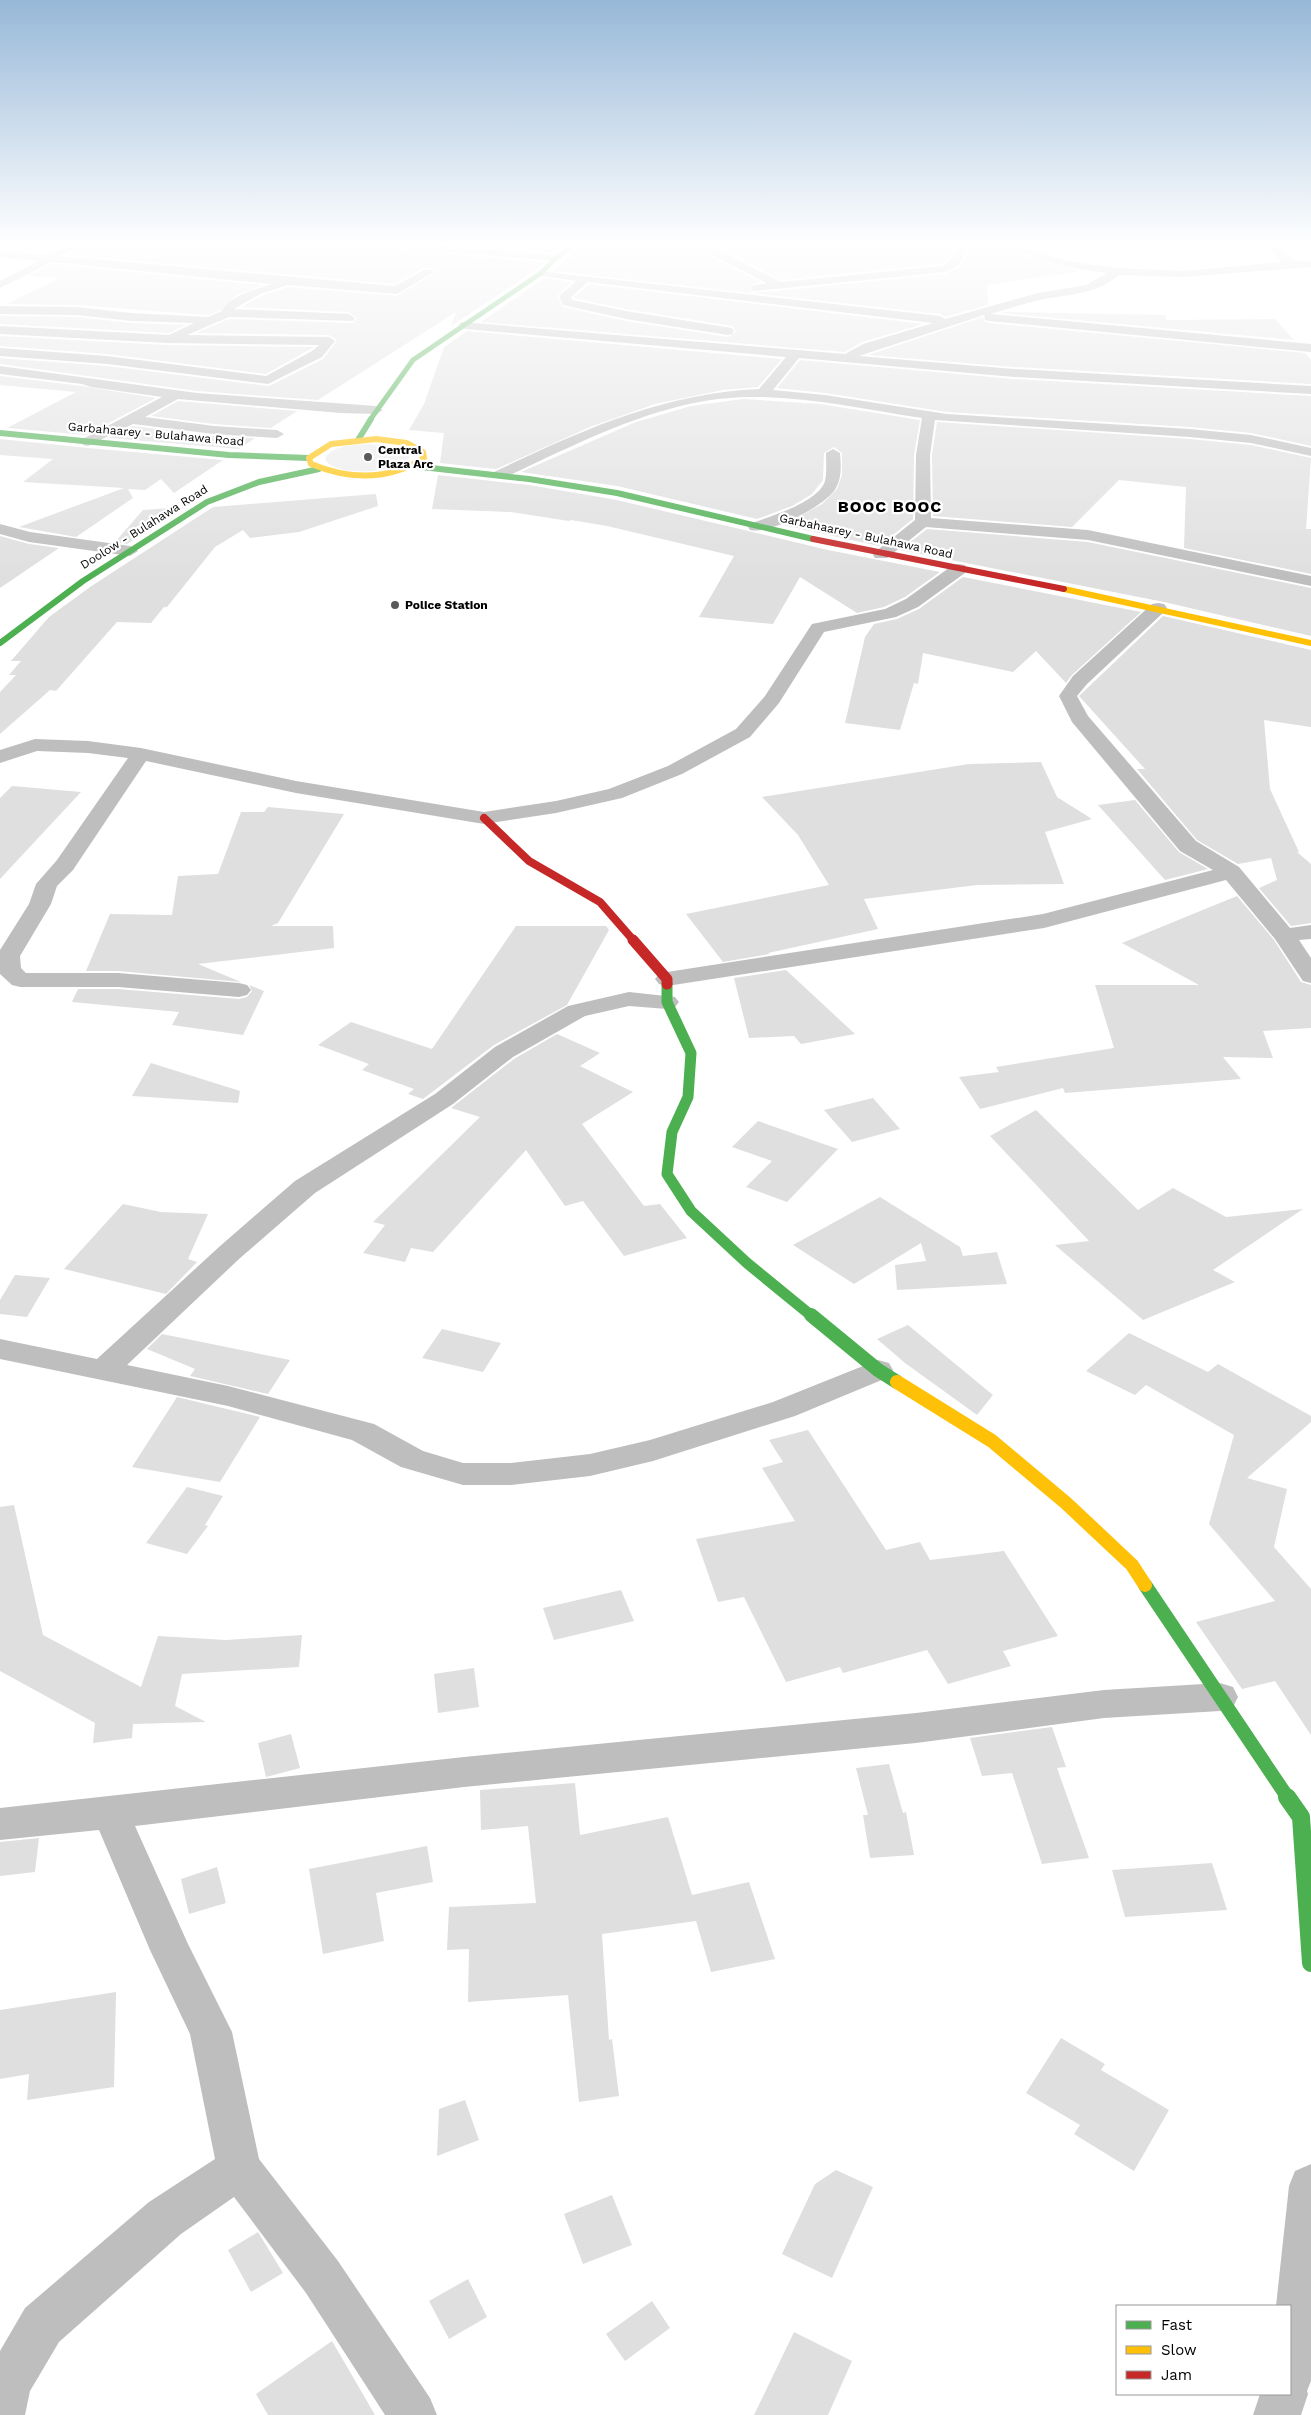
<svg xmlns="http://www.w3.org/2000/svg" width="1311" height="2415" font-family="'Work Sans',sans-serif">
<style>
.green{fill:#ececec}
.building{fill:#dfdfdf}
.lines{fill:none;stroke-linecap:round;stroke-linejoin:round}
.street{fill:#bebebe;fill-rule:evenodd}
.fast-far4{stroke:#4caf50;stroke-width:5}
.fast-far3{stroke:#4caf50;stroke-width:6}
.fast-far2{stroke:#4caf50;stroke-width:11}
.fast-far1{stroke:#4caf50;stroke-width:14}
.fast{stroke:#4caf50;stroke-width:18}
.slow-far1{stroke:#ffc107;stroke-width:6}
.slow{stroke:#ffc107;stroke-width:14}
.jam-far2{stroke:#c62828;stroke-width:6}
.jam-far1{stroke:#c62828;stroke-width:8}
.jam{stroke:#c62828;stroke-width:11}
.poi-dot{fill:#595959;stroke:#fff;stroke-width:2}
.labels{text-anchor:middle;stroke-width:4.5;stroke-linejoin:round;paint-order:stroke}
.far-street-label{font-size:12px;fill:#000;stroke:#fff}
.far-poi-label{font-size:12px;font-weight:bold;fill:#000;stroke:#fff;text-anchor:start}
.far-district-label{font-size:16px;font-weight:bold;letter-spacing:1px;fill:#000;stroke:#fff}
</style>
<rect width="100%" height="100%" fill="#fff"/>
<path class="green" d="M369,444L394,446L409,453V458C395,473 339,478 325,460C329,445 356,445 369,444Z"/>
<path class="building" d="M167,242H360L367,247L544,262L536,270L451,326L456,312L318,400L197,391L0,364V358L107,366L269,386L323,359L336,342V339L329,335L196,333L229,319L353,323L357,318L349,312L241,307L261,296L288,287L397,296L436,272L432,268H423L395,284L67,255L88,244L118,246L122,243L163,244Z
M417,242H569L553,253Z
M585,242H701L697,244L698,247L718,261L761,282L750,285V291L755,293L945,274L960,267L969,250L1016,253L1080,271L987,285L988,305L945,317L940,314L553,271Z
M720,242H809L816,247L954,249L948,261L941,264L781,280L716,246Z
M52,264L262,285L235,296L221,310L208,315L76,305L7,304L59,278L28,276Z
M544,278L572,282L557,296L563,307L626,321L728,337L736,332L732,326L626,309L573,298L589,284L924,324L862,342L845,352L481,322Z
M1004,312L1166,315V320L1275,319L1294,340L1000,313Z
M0,316L76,317L132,323L186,325L169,333L0,324Z
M983,317L985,322L989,323L1305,353L1311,360V384L1014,367L868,355Z
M467,331L782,359L758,387L723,390L655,404L590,427L496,469L440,463L444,433L409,430L424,404L444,347Z
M0,336L167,345L314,347L266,374L107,354L0,346Z
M800,360L1014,379L1311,396V446L1251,433L1190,427L947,412L825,393L777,388Z
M0,376L82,386L156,398L86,435L7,428L76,392L0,385Z
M743,399L820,404L920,420L914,455L913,519L879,546L783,525L822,504L837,489L842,475V453L834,447L824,453L823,480L812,494L792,506L757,519L617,486L521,472L636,422L691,406Z
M178,401L297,411L271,428L214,424L151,416Z
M937,422L1190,439L1251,445L1311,458L1306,529H1311V574L1184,548L1186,487L1119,480L1072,527L933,516L932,455Z
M133,426L214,436L255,438L239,449L109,438Z
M0,439L88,448L223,460L174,493L161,479L145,490L128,489L133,498L76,537L19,527L124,488L23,482L53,459L0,455Z
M438,475L529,485L617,500L828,550L940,572L905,597L884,607L857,613L800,577L773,624L699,617L734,556L607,526L571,520L569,521L511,512L432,509Z
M376,494L378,506L299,532L250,538L243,530L215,547L167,607H164L151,623L117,622L56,691L50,690L0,734V692L16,675H9L21,661H11L49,617L90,587L213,507Z
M185,507L127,544L115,542L143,510Z
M927,529L1088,542L1311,588V636L1164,602L900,550Z
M0,536L29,544L59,548L0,588Z
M963,577L1141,612L1072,675L1066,683L1036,651L1013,672L923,653L918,684L914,683L900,730L845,723L865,637L874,624L897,619L919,609Z
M1163,616L1311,650V727L1264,720L1270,789L1299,852H1297L1311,864V923L1291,926L1259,888L1277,880L1271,858L1238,864L1197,840L1137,769H1145L1079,696Z
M1041,762L1057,797L1092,819L1045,832L1064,884L977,885L864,899L878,929L768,953L770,954L723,962L686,914L829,885L798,835L762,797L969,764Z
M12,786L81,792L0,879V798Z
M1135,800L1179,852L1208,869L1165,880L1098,805Z
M268,807L344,814L278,923L271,926H333L334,948L198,964L241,982L118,971H86L110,914L172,915L178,876L218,874L241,812H264Z
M1237,896L1274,940L1301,982L1311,985V1028L1263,1031L1273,1058L1223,1057L1241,1079L1065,1093L1063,1088L980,1109L959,1077L999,1072L996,1067L1114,1048L1095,985H1199L1122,943Z
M516,926H606L609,930L567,1005L494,1045L423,1099L408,1094L414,1089L362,1070L369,1064L318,1045L351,1022L432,1049Z
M786,970L855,1034L801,1044L794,1036L749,1038L734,978Z
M249,985L264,991L243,1035L172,1025L179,1012L72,1002L78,989H118L239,999L247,997L252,991Z
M557,1034L600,1053L580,1066L633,1092L582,1124L644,1206L660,1204L687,1238L624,1256L583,1201L565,1206L526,1150L433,1252L411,1248L405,1262L363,1253L385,1225L373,1222L480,1117L451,1108L514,1059Z
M151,1063L240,1091L238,1103L132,1096Z
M873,1098L900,1129L852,1142L824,1110Z
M1036,1110L1138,1210L1173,1188L1226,1217L1303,1209L1213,1270L1235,1282L1143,1320L1055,1245L1089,1241L990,1136Z
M758,1121L838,1149L787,1202L746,1187L772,1161L732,1147Z
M880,1197L960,1247L963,1256L997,1252L1007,1284L897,1290L895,1265L926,1261L921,1243L854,1284L793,1245Z
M123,1204L161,1212L208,1214L188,1259L197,1262L166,1294L64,1269Z
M15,1275L50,1278L27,1317L0,1314V1300Z
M908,1325L993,1395L977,1415L905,1363L877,1339Z
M442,1329L501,1343L483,1372L422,1358Z
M1129,1333L1208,1372L1218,1364L1311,1416V1422L1247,1478L1287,1489L1274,1547L1311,1589V1735L1275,1681L1242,1689L1196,1622L1275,1601L1209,1524L1234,1435L1146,1385L1135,1395L1086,1371Z
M162,1334L290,1360L268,1394L190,1376L195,1369L147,1349Z
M177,1397L260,1417L220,1482L132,1467Z
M808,1430L886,1550L920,1542L930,1560L1004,1551L1058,1636L1003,1651L1011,1666L948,1684L927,1650L843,1673L840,1667L786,1682L744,1597L718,1602L696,1539L795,1521L762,1468L783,1462L769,1440Z
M187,1487L223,1496L205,1525L208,1526L187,1554L146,1543Z
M14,1505L43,1635L141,1687L158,1636L226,1640L302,1635L299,1667L182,1674L175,1706L206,1722L133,1724L132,1738L93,1743L95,1723L0,1671V1507Z
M621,1590L634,1621L554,1640L543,1608Z
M474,1668L479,1707L438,1713L434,1674Z
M1052,1727L1066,1767L1057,1768L1089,1858L1042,1864L1012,1773L982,1776L970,1738Z
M291,1734L300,1768L266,1777L258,1743Z
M889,1764L903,1813L906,1812L914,1855L870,1858L863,1815H868L856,1768Z
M575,1783L580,1835L668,1817L692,1895L749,1882L775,1959L711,1972L696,1921L602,1934L609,2040L612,2039L619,2096L579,2102L568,1995L468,2002L469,1949L447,1950L449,1907L536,1903L528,1826L481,1830L480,1790Z
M39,1838L35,1872L0,1876V1842Z
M427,1846L433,1882L376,1893L384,1941L323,1954L309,1869Z
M1212,1863L1227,1910L1125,1917L1112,1870Z
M217,1867L226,1903L189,1914L181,1879Z
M116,1992L114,2087L27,2100L29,2074L0,2079V2010Z
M1061,2038L1105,2064L1101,2070L1169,2110L1134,2171L1074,2134L1080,2125L1026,2093Z
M465,2100L479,2140L437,2156L439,2109Z
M836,2170L873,2187L832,2278L782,2254L815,2184Z
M612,2195L632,2245L583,2264L564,2214Z
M258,2232L283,2273L251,2292L228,2250Z
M468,2279L487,2317L449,2339L429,2301Z
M652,2301L670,2328L625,2361L606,2334Z
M794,2332L852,2361L828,2415H754Z
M332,2341L375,2415H268L256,2394Z"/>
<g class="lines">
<path class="street" d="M75,242H88L60,256L395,286L424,270H432L434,272L397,294L288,285L260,294L234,309L349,314L355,318L353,321L229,317L187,335L329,337L335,341L322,357L268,384L107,364L0,356V348L107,356L266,376L312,351L319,345L167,343L0,334V326L169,335L194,323L132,321L76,315L0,314V306L76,307L132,313L208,317L222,311C227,297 258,288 272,284L52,262L0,288V281L39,261L0,257V251L47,255Z
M362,242H400L556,255L562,258L556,261L367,245Z
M704,242H718L712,246L781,282L942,266L949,262L957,247L816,245L811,242H973L1017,245L1068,261L1116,268L1184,271L1282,262L1261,242H1272L1297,261H1311V267L1184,277L1119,275C1097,295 1067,294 1039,300C1023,304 1007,309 991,314L1311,344V352L989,321L985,320L984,315L859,356L1014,369L1311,386V394L1014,377L799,358L773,390L825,395L947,414L1190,429L1251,435L1311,448V456L1251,443L1190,437L935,420L930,455L931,518L1088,530L1311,576V586L1088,540L926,527L887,558H875L873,555L875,552L915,520L916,455L922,418C855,408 785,391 718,399C645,408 570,447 504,478H494L492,475L494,472C580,431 663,393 759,389L786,357L465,329L461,328L459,325L461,322L845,354L863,344L933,323L588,282L571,297L572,300L626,311L732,328L734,331L732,334L728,335L626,319L563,305L559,296L576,281L537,275V271L940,316L945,319L1038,293L1086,285L1107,273L1066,267L1016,251L968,248L958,266L945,272L755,291L751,290V286L767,283L719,259L699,245Z
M0,366L197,393L376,406L383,410L376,414L341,413L178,399L145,417L214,426L277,430L284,434L277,438L214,434L133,424L88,446L83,445L81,442L83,439L162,397L91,387L82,384L0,374Z
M833,449L840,453C841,465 842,477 836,488C827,505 769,535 750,530L748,527L750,524C770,516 818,503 825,481C827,472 826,462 826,453Z
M0,524L30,532L130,546L138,551L130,556L29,542L0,534Z
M959,564L965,565L967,569L965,573L918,607L896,617L824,632L779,703L750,737L682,774L622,798L556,813L484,824L296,793L146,761L73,870L57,886L51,904L20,956L21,968L26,973H118L239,983L247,985L251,990L247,995L239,997L118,987H20L12,985L0,974V950L29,904L36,884L57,860L128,758L88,753L37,751L0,763V750L35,739L88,741L141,748L296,781L484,812L556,801L609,789L668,766L736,729L765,696L812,624L885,609L906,599L953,565Z
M1158,603L1164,604L1167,608L1164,612L1087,684L1077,696L1088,716L1196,841L1239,867L1290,928L1311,925V939L1299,940L1311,958V983L1303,981L1275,939L1226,880L1044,928L667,986L659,984L655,979L659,974L667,972L1043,914L1213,870L1180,851L1072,722L1059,696L1073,676L1152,604Z
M629,992L675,997L679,1002L675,1007L667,1009L629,1006L585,1016L513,1057L453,1104L315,1193L239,1259L127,1365L228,1386L374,1424L423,1451L463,1463H511L590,1454L650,1440L773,1402L878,1360L889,1363L893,1370L889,1377L795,1416L653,1461L590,1476L511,1485H463L401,1467L352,1440L228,1406L0,1359V1339L97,1359L219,1247L295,1181L435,1094L495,1047L568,1006Z
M1220,1683L1233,1687L1238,1697L1233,1707L1220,1711L1104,1718L916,1743L464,1787L135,1826L188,1944L232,2032L259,2159L338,2261L430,2398L437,2415H385L306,2293L234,2197L181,2234L59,2342L30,2391L25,2415H0V2351L25,2308L149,2202L215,2159L190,2034L150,1950L99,1830L0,1840V1808L464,1757L916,1713L1104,1690Z
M1311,2164V2381L1307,2391L1308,2394L1301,2415H1253L1260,2394H1290V2306H1276L1289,2186L1295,2171Z"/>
<path class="fast-far4" d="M370,420L413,360L541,273L556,258L578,242"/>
<path class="fast-far3" d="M0,433L229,455L309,458
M358,440L371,419
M413,466L529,479L617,493L813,539
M0,643L83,581L207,502L259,482L319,469"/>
<path class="fast-far2" d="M667,984V1002L691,1053L688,1097L672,1132L667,1174L691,1211L747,1263L813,1317"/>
<path class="fast-far1" d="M811,1315L878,1370L897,1382
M1145,1585L1288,1798"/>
<path class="fast" d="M1287,1797L1301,1817L1311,1963"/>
<path class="slow-far1" d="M376,439L407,443L423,452L424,458C388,481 350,480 311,464L309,458L331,444Z
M1064,589L1311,643"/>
<path class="slow" d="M897,1382L992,1441L1066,1503L1132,1565L1145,1585"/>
<path class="jam-far2" d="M813,539L1064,589"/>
<path class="jam-far1" d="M484,818L529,861L600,902L634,941"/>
<path class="jam" d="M633,940L667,979V984"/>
</g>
<linearGradient id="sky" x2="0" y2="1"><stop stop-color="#97b8d8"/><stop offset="0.42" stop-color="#fff"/><stop offset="1" stop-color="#fff" stop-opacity="0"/></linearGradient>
<rect width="1311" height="580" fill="url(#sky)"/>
<g class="poi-dot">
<circle cx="368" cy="457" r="5"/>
<circle cx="395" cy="605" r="5"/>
</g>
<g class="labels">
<g class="far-street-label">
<text transform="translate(156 434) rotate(5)" y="4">Garbahaarey - Bulahawa Road</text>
<text transform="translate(144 527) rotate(-32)" y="4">Doolow - Bulahawa Road</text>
<text transform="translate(866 536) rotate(12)" y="4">Garbahaarey - Bulahawa Road</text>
</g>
<g class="far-poi-label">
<text x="378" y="454">Central<tspan x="378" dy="14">Plaza Arc</tspan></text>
<text x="405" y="609">Police Station</text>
</g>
<g class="far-district-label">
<text x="890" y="512">BOOC BOOC</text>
</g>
</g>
<rect x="1116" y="2305" width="175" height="90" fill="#ffffff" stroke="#999999"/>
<rect x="1126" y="2321" width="25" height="8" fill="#4caf50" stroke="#999999"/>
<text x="1161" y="2330" font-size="15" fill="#000000">Fast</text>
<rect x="1126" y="2346" width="25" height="8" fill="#ffc107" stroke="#999999"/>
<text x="1161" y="2355" font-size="15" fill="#000000">Slow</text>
<rect x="1126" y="2371" width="25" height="8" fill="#c62828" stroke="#999999"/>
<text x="1161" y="2380" font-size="15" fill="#000000">Jam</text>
</svg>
